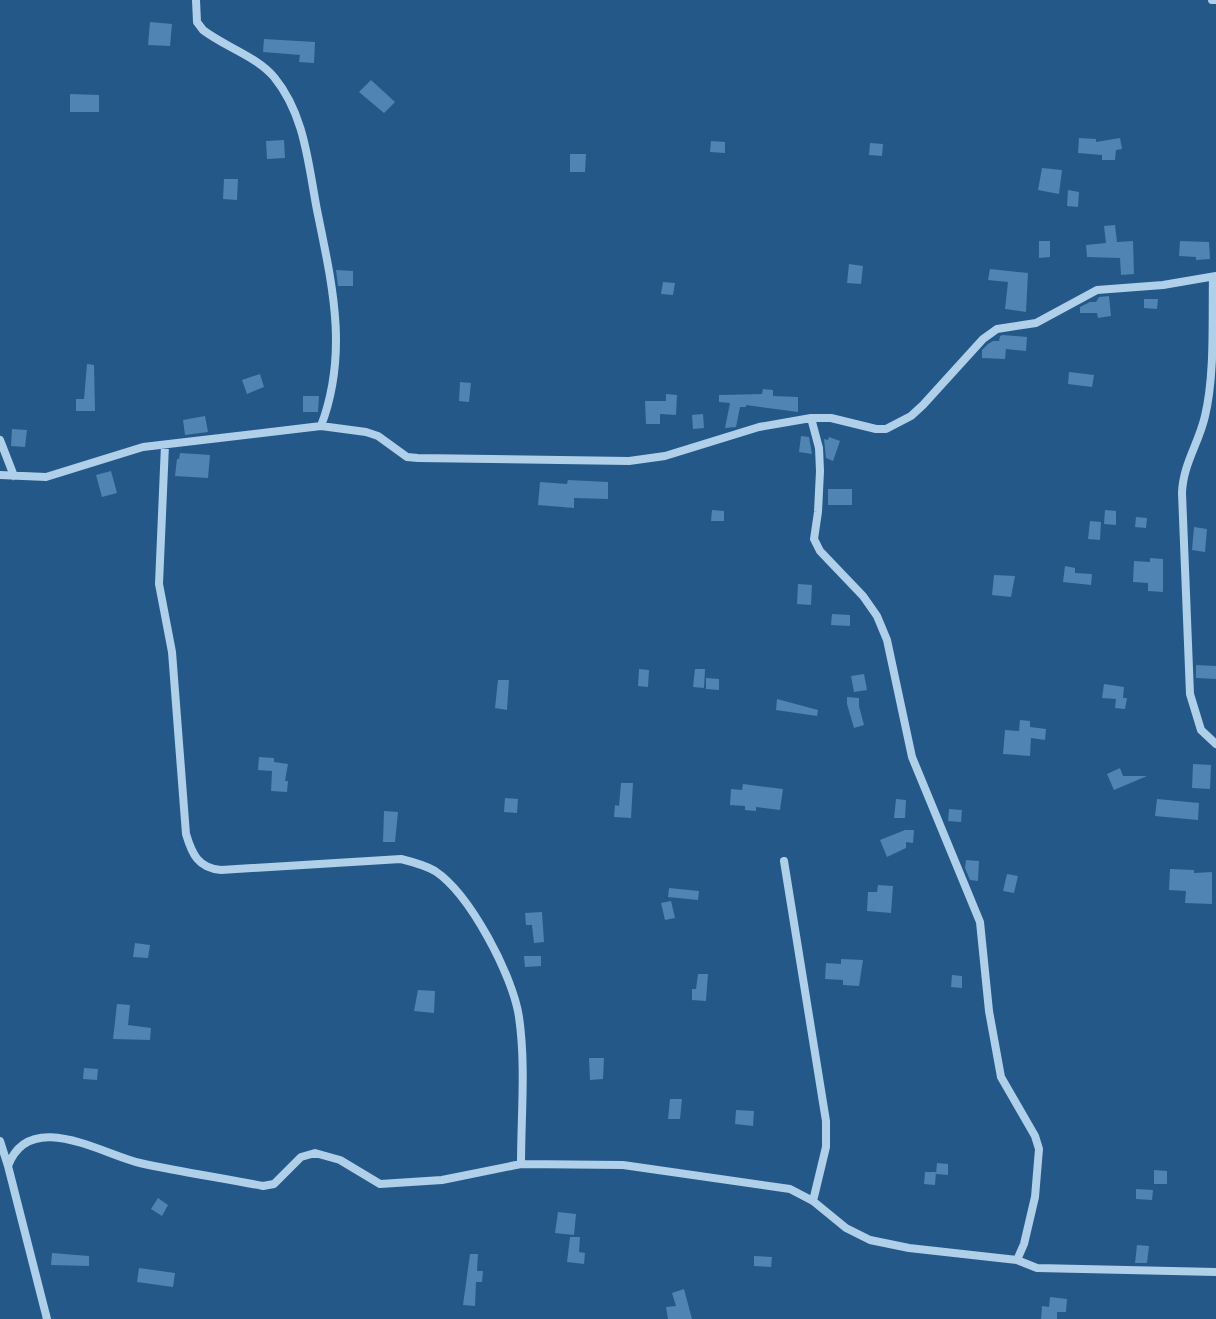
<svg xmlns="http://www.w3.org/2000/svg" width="1216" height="1319" font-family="Barlow,sans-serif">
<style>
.building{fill:#5084b2}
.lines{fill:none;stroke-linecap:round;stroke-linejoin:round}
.minor{stroke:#b0cfe9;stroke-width:8}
</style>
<rect width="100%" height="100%" fill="#245888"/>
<path class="building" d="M150,22L172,24L170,46L148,45Z
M264,39L315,42L314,63L299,62L300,55L263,52Z
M371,80L395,102L384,113L359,92Z
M70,94L99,95V112H70Z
M1079,138L1096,139V142L1120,138L1122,149L1116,150L1115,160H1102V155L1078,153Z
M284,140L285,158L267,159L266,141Z
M711,141L725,142V153L710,152Z
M870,143L883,144L882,156L869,155Z
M570,154H586L585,172H570Z
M1042,168L1062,170L1059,194L1038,190Z
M224,179H238L237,200L223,199Z
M1068,190L1079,192L1078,207L1067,206Z
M1115,225L1117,242L1133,241L1134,274L1121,275L1120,258L1087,257L1086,245L1106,243L1104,226Z
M1039,241H1050V257L1039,258Z
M1180,241L1209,242L1210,259L1196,260V257L1179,256Z
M849,264L863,266L861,284L847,283Z
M990,269L1028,273L1026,312L1005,309L1008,282L988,280Z
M336,270L353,271V286H338Z
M663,282L675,283L673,295L661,294Z
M1109,296L1111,316L1098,318L1097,313H1080V307L1090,302H1096L1099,297Z
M1144,299H1158L1157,309L1144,308Z
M1003,335L1027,337L1026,351L1006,349L1005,359L982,358V350L988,344L993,341H999L1000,336Z
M87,364L94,365L95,411H76V399H84Z
M1069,372L1094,375L1092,387L1068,384Z
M260,374L264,387L247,394L242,380Z
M460,382L471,383L469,402L459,401Z
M763,389L773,390V396L798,397V412L746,405V407H740L736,427L725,428L730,403L719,402V395L762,394Z
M666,394L677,395L676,415L660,414V424H646L645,401H666Z
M303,396H319L318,412H303Z
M703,414L704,428L693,429L692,415Z
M205,416L208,432L185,435L183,420Z
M12,429L27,430L25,447L11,446Z
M801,436L809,437L812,454L799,452Z
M829,437L840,441L833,461L826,458L824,439L828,440Z
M180,453L210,455L208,478L175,476L177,459H179Z
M111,471L117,493L102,497L96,475Z
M568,480L608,482V499L574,498V508L538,505L540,482L567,484Z
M828,489H852V505H828Z
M712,510L724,511V521H711Z
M1105,510L1116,511V525L1104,524Z
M1136,517L1147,518L1146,528L1135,527Z
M1090,521L1101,522L1100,540L1088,539Z
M1194,527L1207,529L1205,552L1192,550Z
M1150,558L1163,559V592L1148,591V583L1133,582L1134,561L1150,562Z
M1065,566L1075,568V573L1092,574L1091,585L1063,582Z
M994,575L1015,576L1011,597L992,595Z
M798,584L812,585L811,605L797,604Z
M832,614L850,615V626L831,625Z
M1196,665L1216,666V679L1196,678Z
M639,669L649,670L648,687L638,686Z
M695,669H705L704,688L693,687Z
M864,674L867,690L854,692L851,676Z
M706,678L719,679V690L706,689Z
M498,680H509L507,710L495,708Z
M1104,684L1124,687L1123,698H1127L1125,709L1115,708L1116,699L1102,698Z
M847,697L859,698V706L864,725L854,728L847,704Z
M777,699L818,710L817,716L776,710Z
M1020,720L1030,721V727L1046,729L1045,740L1031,738L1030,756L1003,754L1005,730L1019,731Z
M259,757L274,758V762L288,764L285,781H288L287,792L271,791L272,771L258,770Z
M1193,764L1211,765L1210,789L1192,788Z
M1120,768L1123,776H1147L1114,790L1107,774Z
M621,783H633L631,818L614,817L615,805L619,806Z
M743,784L783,789L780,810L756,807V811L745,810V806L730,805L731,789L742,790Z
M505,798L518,799L517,813L504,812Z
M896,799L906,800L905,818H894Z
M1157,799L1199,803L1198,820L1155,816Z
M949,809L962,810L961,822L948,821Z
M384,811L398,812L395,842H383Z
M905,830H914L913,843L906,842V848L887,857L880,840Z
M966,860L979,861L978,881L970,880L965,868Z
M1170,869L1194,870V873L1212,872V904L1185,903L1186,891L1169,890Z
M1007,874L1018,876L1014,893L1003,891Z
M878,885L893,886L891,913L867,911L868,892H877Z
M669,888L699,891L698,900L668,897Z
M671,901L675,918L665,920L661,903Z
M542,912L544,942L534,943L532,925H526L525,913Z
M135,943L150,945L148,958L133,957Z
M524,956H541V966L525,967Z
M841,959L863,960L859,986L843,985V980L825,979L826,963L841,964Z
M698,974H708L706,1001L692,1000V989H696Z
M952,975L962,976V988L951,987Z
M418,990L435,991L434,1013L414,1011Z
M117,1004L130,1005L128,1025L151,1028L150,1040L113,1039Z
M589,1058H604L603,1079L590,1080Z
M84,1068L98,1069L97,1080L83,1079Z
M670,1099H682L680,1119H668Z
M736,1110L754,1111L753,1126L735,1124Z
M937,1163L948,1164V1175L936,1174Z
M1154,1170L1167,1171V1184H1154Z
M925,1172H936L935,1185L924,1184Z
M1136,1189L1153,1190L1152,1200L1136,1199Z
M158,1198L168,1205L162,1216L151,1209Z
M558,1212L576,1214L574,1235L555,1233Z
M570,1237H580L579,1252L585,1253L584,1264L567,1262Z
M1137,1245L1149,1246L1147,1263H1135Z
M52,1253L89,1256V1266L51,1265Z
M470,1254H478L477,1271H483L482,1282H476L475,1306L463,1305Z
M754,1256L772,1257L771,1267L754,1266Z
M139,1268L175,1273L173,1287L137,1282Z
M684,1289L692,1319H668L666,1307L676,1306L672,1293Z
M1050,1297L1067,1299L1066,1312H1057V1319H1041L1042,1306L1049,1307Z"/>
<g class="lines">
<path class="minor" d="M196,0L197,22L203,30C225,47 256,56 274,77C305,115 308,163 317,210C332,284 349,352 321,426
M1212,0H1216
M1213,277C1212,319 1215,375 1205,416C1199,443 1183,464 1182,493L1190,694L1201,730L1216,744
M811,418L819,448L820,471L818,512L814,539L820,551L863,596L877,616L887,640L912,757L980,922L989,1011L1001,1077L1035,1136L1039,1149L1035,1197L1024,1244L1017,1260
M0,440L14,476
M165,445L159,584L172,652L186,834C192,854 198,868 221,870L401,859C413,862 425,865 435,871C470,894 513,976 519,1017C526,1065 521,1116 521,1164
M0,475L46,477L143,447L321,426L366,432L378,436L407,457L418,458L629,461L665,456L759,427L811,418H831L876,429H886L911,416L923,405L983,339L997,329L1036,323L1097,290L1163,285L1216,276
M784,861L826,1121V1147L813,1201
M0,1141L8,1166
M47,1319L8,1166C29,1108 102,1154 140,1163C181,1172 222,1178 263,1186L274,1184L301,1157L315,1153L340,1160L380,1184L442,1180L521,1164L623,1165L790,1189L813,1201L846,1228L870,1240L909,1248L1017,1260L1037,1268L1216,1272"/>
</g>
</svg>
